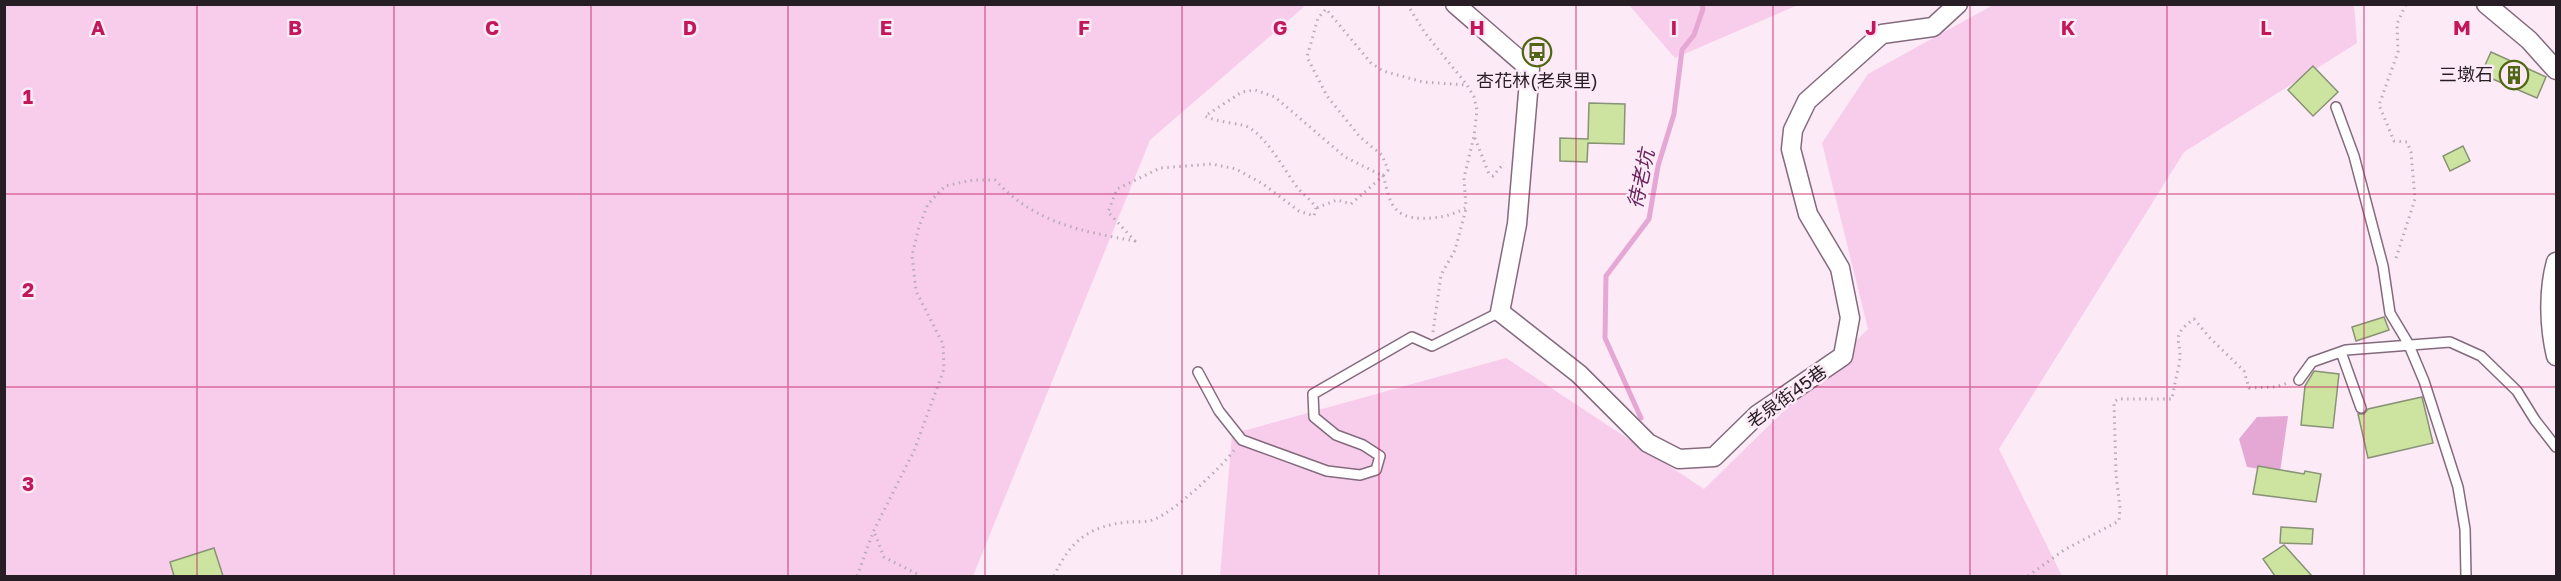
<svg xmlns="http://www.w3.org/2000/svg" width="2561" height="581" font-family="'Golos Text','Noto Sans TC',sans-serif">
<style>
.green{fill:#f7cdeb}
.water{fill:#e5a7d4}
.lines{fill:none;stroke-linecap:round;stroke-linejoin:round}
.stream{stroke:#e5a7d4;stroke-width:5}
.building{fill:#cce49f;stroke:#889275;stroke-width:1.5}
.service-casing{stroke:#846a7d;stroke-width:12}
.minor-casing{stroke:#846a7d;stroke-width:21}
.path{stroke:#baabb6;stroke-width:3;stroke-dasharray:1.5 4.5;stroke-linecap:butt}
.service{stroke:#fff;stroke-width:9}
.minor{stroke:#fff;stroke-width:18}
.grid{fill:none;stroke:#c2185b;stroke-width:1.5;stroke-opacity:0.55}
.labels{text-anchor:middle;stroke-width:5;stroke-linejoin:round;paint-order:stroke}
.poi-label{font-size:18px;fill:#271d24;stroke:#fceaf7;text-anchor:end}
.street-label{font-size:18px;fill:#271d24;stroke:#fceaf7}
.water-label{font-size:20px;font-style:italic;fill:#6a235c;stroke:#fceaf7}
.grid-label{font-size:20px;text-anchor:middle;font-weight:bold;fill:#c2185b;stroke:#fceaf7;stroke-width:5;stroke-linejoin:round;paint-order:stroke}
</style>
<rect width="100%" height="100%" fill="#fceaf7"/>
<path class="green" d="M4,5H1306L1150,140L973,576H5Z
M1629,5H1798L1675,58Z
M1993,5H2354L2357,43L2184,152L1999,449L2062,576H1220L1232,434L1506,358L1704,489L1868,329L1822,143L1868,74Z"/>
<path class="water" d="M2288,416L2280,472L2247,467L2239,439L2257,417Z"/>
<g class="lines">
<path class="stream" d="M1641,418L1605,338L1606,276L1649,219L1658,166L1674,114L1682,50L1694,35L1703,9L1702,4"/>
</g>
<path class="building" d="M2491,52L2546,77L2537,98L2481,74Z
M2313,66L2338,92L2313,116L2288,90Z
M1589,103L1625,104L1624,144L1588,143L1587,162L1560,161V138L1588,139Z
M2463,146L2470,161L2450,171L2443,156Z
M2384,317L2389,330L2356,341L2352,327Z
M2314,371L2339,374L2333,428L2301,425L2305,386Z
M2422,397L2433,443L2368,458L2358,414H2364L2368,409Z
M2258,466L2304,474L2305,471L2321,474L2316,502L2253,494Z
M2281,527L2313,529L2312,544L2280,543Z
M2284,545L2312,576H2275L2263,559Z
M214,548L223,576H174L170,562Z"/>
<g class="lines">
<g class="service-casing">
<path id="service" d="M2336,107L2354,156L2383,266L2390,313L2408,343L2424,381L2458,487L2465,529L2466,576
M2341,352L2361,408
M1198,372L1219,411L1242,440L1327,471L1360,475L1376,470L1380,456L1363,445L1336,435L1314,417L1313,394L1412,337L1432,346L1500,312
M2299,380L2312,362L2346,350L2450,342L2481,356L2517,391L2535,420L2556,447"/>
</g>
<g class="minor-casing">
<path id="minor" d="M1455,4L1530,69L1517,224L1500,312L1579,374L1648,443L1679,459L1714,457L1757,415L1843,356L1850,318L1840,268L1808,214L1791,149L1793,130L1807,101L1882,34L1933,27L1958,4
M2486,4L2529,40L2556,70
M2556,262C2548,291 2549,326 2556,356"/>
</g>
<path class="path" d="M1407,4L1425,33L1467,85
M1475,138L1489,174L1493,176L1504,163
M2396,258L2415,199L2411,152L2407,142L2394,141L2379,105L2398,52L2397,24L2406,4
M1433,332L1441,275L1455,250L1466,209
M875,534L884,557L921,576
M857,576L874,530L914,451L944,369L943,344L916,291L912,255L919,227L928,204L945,186L973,180H995C1035,223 1080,231 1135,241L1108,212L1117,189L1160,168L1212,164L1236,169L1263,184L1299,211L1314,216L1316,208C1311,199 1303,195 1297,187C1283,168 1270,142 1250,128C1242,123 1218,123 1205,116L1242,92L1255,90L1275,97L1345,157L1383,176L1388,170L1382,155L1360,137L1327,96L1307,57L1318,18L1326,9L1371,63L1383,71L1423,82L1467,85L1474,97L1477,110L1474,136L1464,178L1466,207C1453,218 1411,224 1398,211C1388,203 1387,187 1383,176L1351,204L1337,200L1316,208
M1054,576C1070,541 1089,526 1128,522C1136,521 1147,523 1155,519C1175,511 1222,467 1235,449
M2028,576L2064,550L2119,521L2120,508L2116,474L2114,402L2118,399H2172C2174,388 2176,377 2179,365C2184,341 2167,338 2194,319L2210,338L2244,371L2249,388L2275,387L2288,383"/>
<use href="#service" class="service"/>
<use href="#minor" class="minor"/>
</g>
<path class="grid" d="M197,4V576M394,4V576M591,4V576M788,4V576M985,4V576M1182,4V576M1379,4V576M1576,4V576M1773,4V576M1970,4V576M2167,4V576M2364,4V576M4,194H2556M4,387H2556"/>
<defs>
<g id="bus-ring" transform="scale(1.5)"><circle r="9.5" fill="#fceaf7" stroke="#516614" stroke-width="1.5"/><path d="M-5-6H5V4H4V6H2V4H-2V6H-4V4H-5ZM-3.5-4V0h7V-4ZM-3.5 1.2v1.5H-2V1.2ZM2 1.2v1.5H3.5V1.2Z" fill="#516614"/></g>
<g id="building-ring" transform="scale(1.5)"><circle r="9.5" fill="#fceaf7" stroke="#516614" stroke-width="1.5"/><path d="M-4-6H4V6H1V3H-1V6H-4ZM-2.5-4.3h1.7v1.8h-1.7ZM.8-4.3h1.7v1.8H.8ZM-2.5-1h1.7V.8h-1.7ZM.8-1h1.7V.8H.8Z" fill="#516614"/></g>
</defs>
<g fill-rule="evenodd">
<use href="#bus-ring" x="1537" y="52"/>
<use href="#building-ring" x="2514" y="75"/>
</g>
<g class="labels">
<g class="poi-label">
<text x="2493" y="81">三墩石</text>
<text x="1537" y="87" text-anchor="middle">杏花林(老泉里)</text>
</g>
<g class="street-label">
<text transform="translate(1787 397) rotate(-36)" y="6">老泉街45巷</text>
</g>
<g class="water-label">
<text transform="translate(1641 179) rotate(-78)" y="7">待老坑</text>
</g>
</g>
<g class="grid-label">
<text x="98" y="35">A</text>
<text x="295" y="35">B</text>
<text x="492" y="35">C</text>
<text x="690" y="35">D</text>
<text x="886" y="35">E</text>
<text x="1084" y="35">F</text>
<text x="1280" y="35">G</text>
<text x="1477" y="35">H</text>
<text x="1674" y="35">I</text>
<text x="1871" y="35">J</text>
<text x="2068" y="35">K</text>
<text x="2266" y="35">L</text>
<text x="2462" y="35">M</text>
<text x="28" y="104">1</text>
<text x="28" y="297">2</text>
<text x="28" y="491">3</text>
</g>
<rect width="2561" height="581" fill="none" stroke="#271d24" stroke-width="12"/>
</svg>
